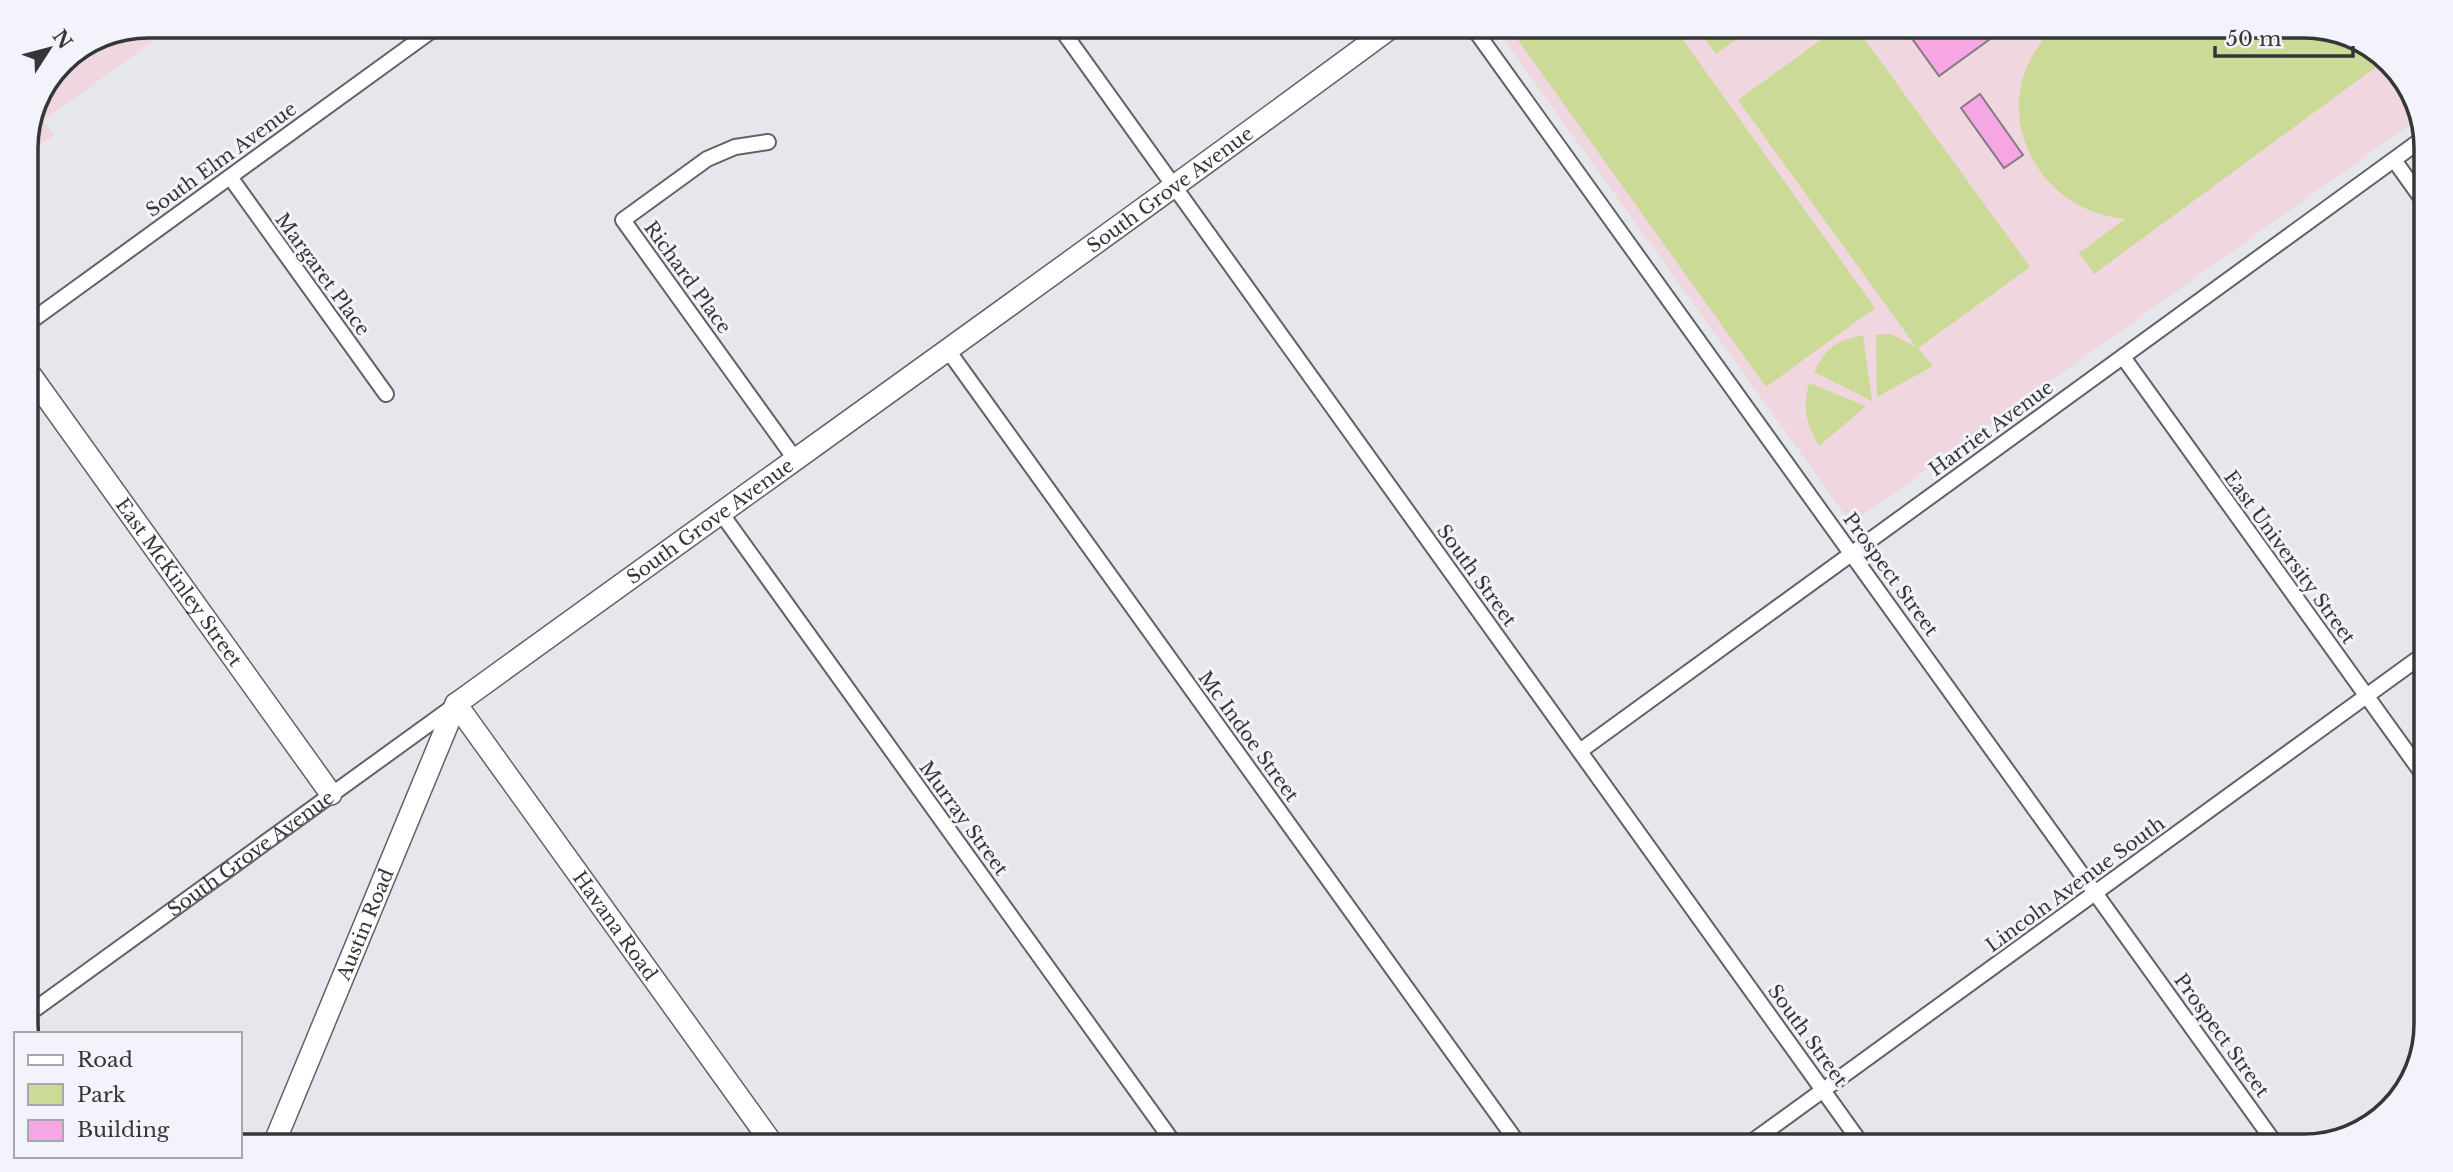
<svg xmlns="http://www.w3.org/2000/svg" width="2453" height="1172" font-family="'Libre Baskerville',serif">
<style>
.education{fill:#efd6df}
.green{fill:#cbda96}
.building{fill:#f6a6e2;stroke:#817c80;stroke-width:2}
.lines{fill:none;stroke-linecap:round;stroke-linejoin:round}
.lane-casing{stroke:#606267;stroke-width:10}
.street-casing{stroke:#606267;stroke-width:18}
.secondary-casing{stroke:#606267;stroke-width:24}
.lane{stroke:#fff;stroke-width:7}
.street{stroke:#fff;stroke-width:14}
.secondary{stroke:#fff;stroke-width:21}
.labels{text-anchor:middle;stroke-width:6;stroke-linejoin:round;paint-order:stroke}
.street-label{font-size:19px;fill:#353638;stroke:#f3f4fb}
.rim{fill:none;stroke:#353638;stroke-width:3.5}
</style>
<rect width="100%" height="100%" fill="#e6e7ed"/>
<path class="education" d="M148,26H164L167,31L43,121L54,135L26,155V140L62,62L102,35Z
M1494,26H2305L2358,39L2406,80L2419,118L1856,520L1846,516Z"/>
<path class="green" d="M1508,26H1673L1875,308L1766,387Z
M1696,26H1755L1716,54Z
M1840,26H1855L2030,267L1918,348L1933,366L1877,397L1876,335L1891,334L1916,347L1738,100Z
M2057,26H2305L2358,39L2384,61L2094,274L2079,253L2125,219C2028,210 1980,93 2057,26Z
M1863,335L1872,401L1814,372C1828,346 1834,342 1863,335Z
M1809,383L1866,406L1819,446C1806,422 1802,411 1809,383Z"/>
<path class="building" d="M1903,26H2008L1939,76Z
M1980,94L2023,155L2004,168L1961,108Z"/>
<g class="lines">
<g class="lane-casing">
<path id="lane" d="M2415,662L2427,678"/>
</g>
<g class="street-casing">
<g id="street">
<path d="M1059,26L1863,1146"/>
<path d="M1472,26L2277,1146"/>
<path d="M768,142L735,147L707,159L623,220L795,459"/>
<path d="M2394,160L2427,206"/>
<path d="M230,177L386,394"/>
<path d="M27,324L438,26"/>
<path d="M947,349L1520,1146"/>
<path d="M2123,357L2427,780"/>
<path d="M721,513L1176,1146"/>
<path d="M1580,751L2425,137"/>
<path id="s1" d="M27,1015L454,706"/>
<path d="M1746,1146L2427,652"/>
</g>
</g>
<g class="secondary-casing">
<g id="secondary">
<path id="s2" d="M27,370L331,794"/>
<path id="s3" d="M456,704C768,478 1083,255 1393,26"/>
<path id="s4" d="M456,704L774,1146"/>
<path id="s5" d="M273,1146L456,704"/>
</g>
</g>
<use href="#lane" class="lane"/>
<use href="#street" class="street"/>
<use href="#secondary" class="secondary"/>
</g>
<g class="labels">
<g class="street-label">
<text transform="translate(221 159) rotate(-36)" y="7">South Elm Avenue</text>
<text dy="7" stroke="none"><textPath href="#s3" startOffset="880">South Grove Avenue</textPath></text>
<text transform="translate(323 274) rotate(54)" y="7">Margaret Place</text>
<text transform="translate(688 277) rotate(54)" y="7">Richard Place</text>
<text transform="translate(1991 428) rotate(-36)" y="7">Harriet Avenue</text>
<text dy="7" stroke="none"><textPath href="#s3" startOffset="313">South Grove Avenue</textPath></text>
<text transform="translate(2290 557) rotate(54)" y="7">East University Street</text>
<text transform="translate(1891 574) rotate(54)" y="7">Prospect Street</text>
<text transform="translate(1477 575) rotate(54)" y="7">South Street</text>
<text dy="7" stroke="none"><textPath href="#s2" startOffset="261">East McKinley Street</textPath></text>
<text transform="translate(1249 736) rotate(54)" y="7">Mc Indoe Street</text>
<text transform="translate(964 818) rotate(54)" y="7">Murray Street</text>
<text dy="7" stroke="none"><textPath href="#s1" startOffset="276">South Grove Avenue</textPath></text>
<text transform="translate(2075 884) rotate(-36)" y="7">Lincoln Avenue South</text>
<text dy="7" stroke="none"><textPath href="#s5" startOffset="240">Austin Road</textPath></text>
<text dy="7" stroke="none"><textPath href="#s4" startOffset="273">Havana Road</textPath></text>
<text transform="translate(1808 1035) rotate(54)" y="7">South Street</text>
<text transform="translate(2222 1035) rotate(54)" y="7">Prospect Street</text>
</g>
</g>
<path d="M0 0H2453V1172H0ZM148 38H2304A110 110 0 0 1 2414 148V1024A110 110 0 0 1 2304 1134H148A110 110 0 0 1 38 1024V148A110 110 0 0 1 148 38Z" fill="#f3f4fb" fill-rule="evenodd"/>
<path class="rim" d="M148 38H2304A110 110 0 0 1 2414 148V1024A110 110 0 0 1 2304 1134H148A110 110 0 0 1 38 1024V148A110 110 0 0 1 148 38Z"/>
<rect x="14" y="1032" width="228" height="126" fill="#f3f4fb" stroke="#a7a8ad" stroke-width="2"/>
<rect x="28" y="1055" width="35" height="10" fill="#ffffff" stroke="#a7a8ad" stroke-width="2"/>
<text x="77" y="1067" font-size="21" fill="#353638">Road</text>
<rect x="28" y="1084" width="35" height="21" fill="#cbda96" stroke="#a7a8ad" stroke-width="2"/>
<text x="77" y="1102" font-size="21" fill="#353638">Park</text>
<rect x="28" y="1120" width="35" height="21" fill="#f6a6e2" stroke="#a7a8ad" stroke-width="2"/>
<text x="77" y="1137" font-size="21" fill="#353638">Building</text>
<g transform="translate(49 49) rotate(54)" stroke="#f3f4fb" stroke-width="5" paint-order="stroke">
<path d="M0-5L12 26L0 18L-12 26Z" fill="#353638"/>
<text y="-10" font-size="19" font-weight="bold" text-anchor="middle" fill="#353638">N</text>
</g>
<path d="M2215 46v10h138v-10" fill="none" stroke="#353638" stroke-width="3.5"/>
<text x="2226" y="46" font-size="21" fill="#353638" stroke="#f3f4fb" stroke-width="5" paint-order="stroke">50 m</text>
</svg>
